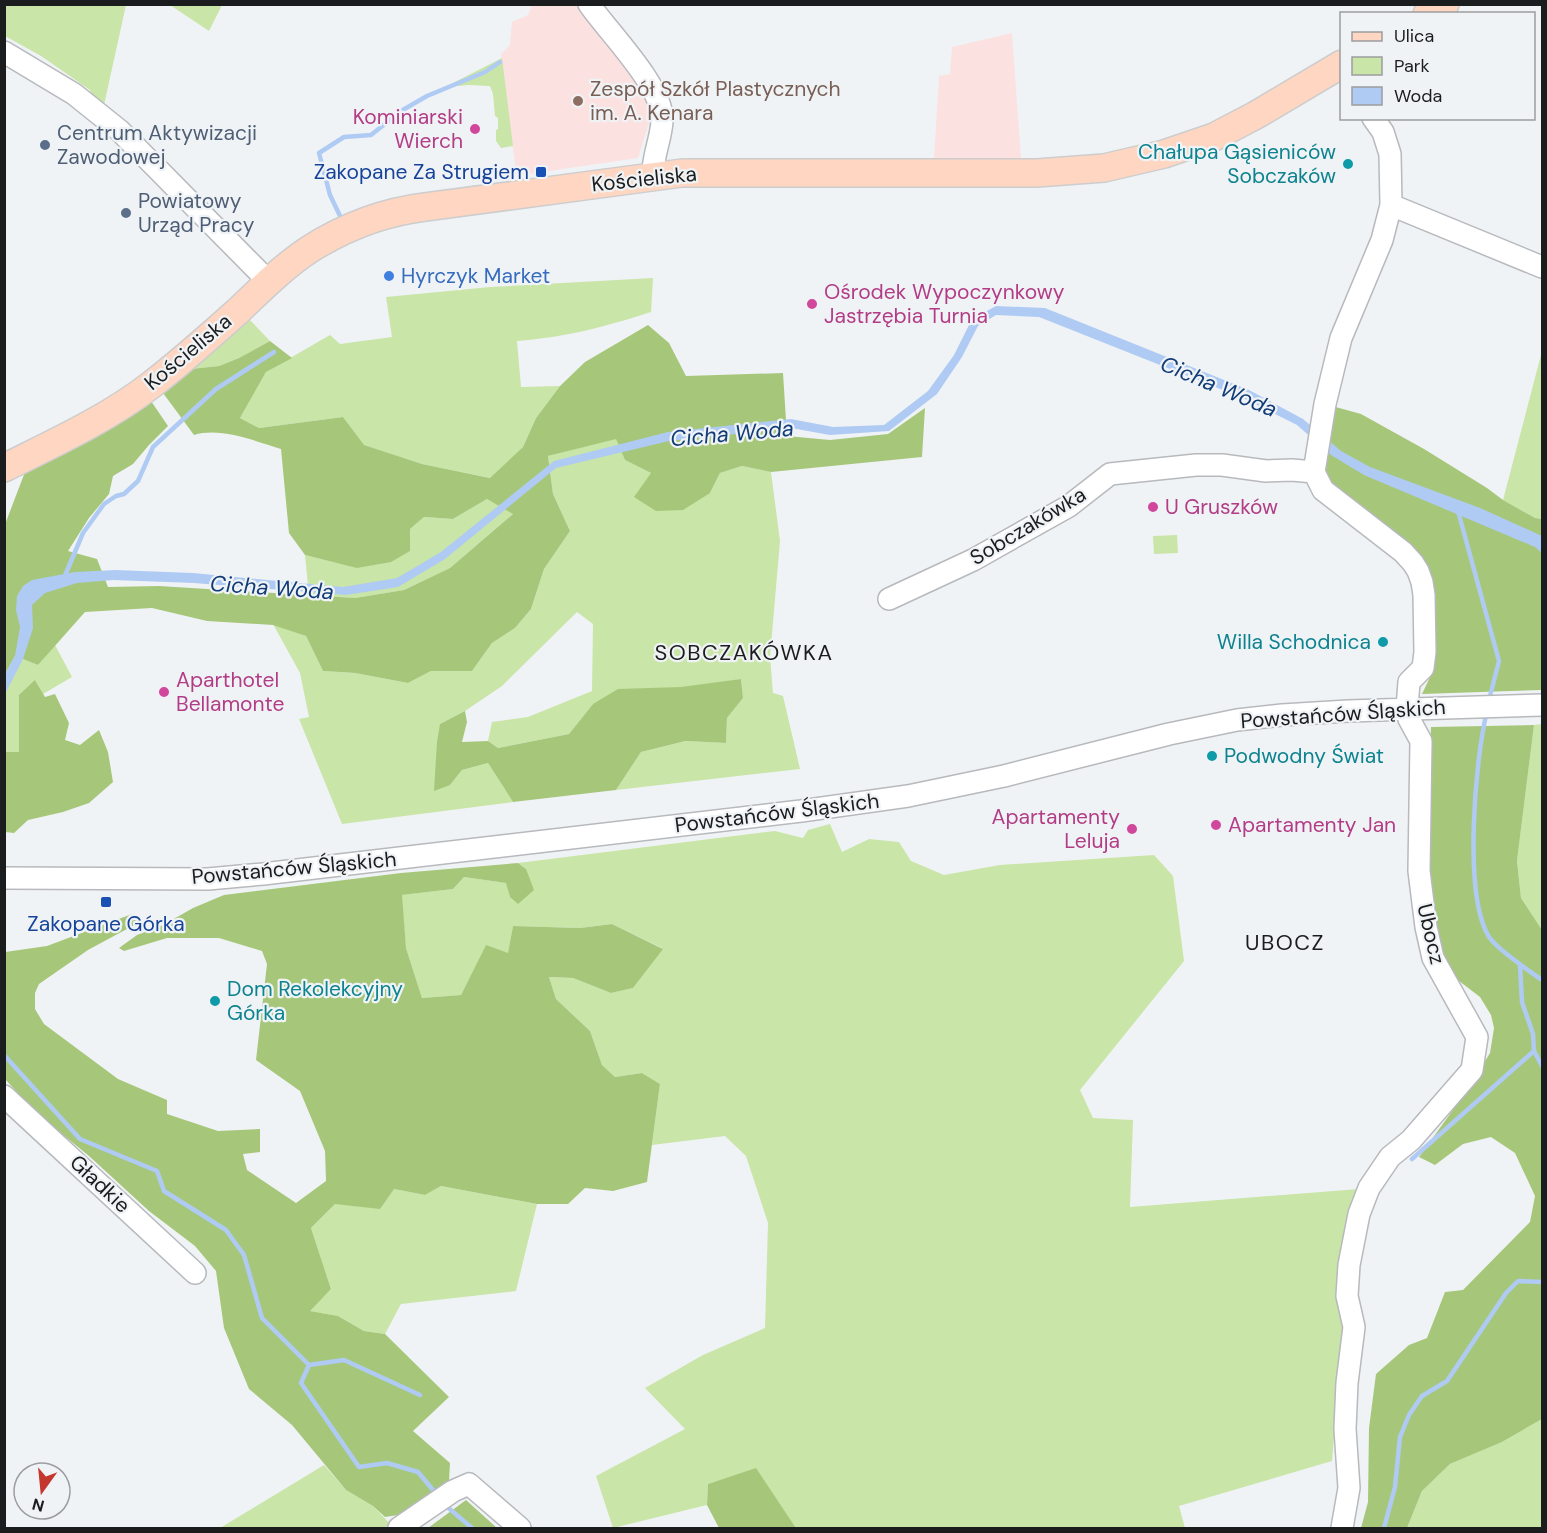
<svg xmlns="http://www.w3.org/2000/svg" width="1547" height="1533" font-family="'DM Sans',sans-serif">
<style>
.education{fill:#fce1e1}
.green{fill:#c9e5a7}
.forest{fill:#a6c77a}
.water{fill:#afcbf4}
.lines{fill:none;stroke-linecap:round;stroke-linejoin:round}
.stream{stroke:#afcbf4;stroke-width:4.5}
.minor-casing{stroke:#b7b9bd;stroke-width:24}
.major-casing{stroke:#cdcdcd;stroke-width:30}
.minor{stroke:#fff;stroke-width:21}
.major{stroke:#fed6c2;stroke-width:27}
.education-dot{fill:#8d6e63;stroke:#f0f3f6;stroke-width:2}
.hotel-dot{fill:#d1479c;stroke:#f0f3f6;stroke-width:2}
.service-dot{fill:#5c6f8a;stroke:#f0f3f6;stroke-width:2}
.culture-dot{fill:#0f9aa8;stroke:#f0f3f6;stroke-width:2}
.transit-dot{fill:#1a4fb4;stroke:#f0f3f6;stroke-width:2}
.shop-dot{fill:#3f7fe0;stroke:#f0f3f6;stroke-width:2}
.labels{text-anchor:middle;stroke-width:4.5;stroke-linejoin:round;paint-order:stroke}
.education-label{font-size:21px;fill:#785e54;stroke:#f0f3f6;text-anchor:start}
.hotel-label{font-size:21px;fill:#b23c85;stroke:#f0f3f6;text-anchor:start}
.service-label{font-size:21px;fill:#4e5e75;stroke:#f0f3f6;text-anchor:start}
.culture-label{font-size:21px;fill:#0d838f;stroke:#f0f3f6;text-anchor:end}
.transit-label{font-size:21px;fill:#164399;stroke:#f0f3f6;text-anchor:end}
.street-label{font-size:21px;fill:#1b1c1d;stroke:#f0f3f6}
.shop-label{font-size:21px;fill:#366cbe;stroke:#f0f3f6;text-anchor:start}
.water-label{font-size:22px;font-style:italic;fill:#123c77;stroke:#f0f3f6}
.neighbourhood-label{font-size:22px;letter-spacing:1.5px;fill:#1b1c1d;stroke:#f0f3f6}
</style>
<rect width="100%" height="100%" fill="#f0f3f6"/>
<path class="education" d="M532,5H578L646,88L652,113L638,158L522,175L517,180L501,54L510,45L512,22L528,15Z
M1012,33L1021,159H934L939,76L950,74L952,47Z"/>
<path class="green" d="M5,5H126L104,105L91,94L90,90L41,56L5,36Z
M170,5H222L209,31Z
M502,58L513,146L501,148L496,141V130L498,129V118L495,116L493,94L490,86L469,85L445,87Z
M653,278L651,312C604,327 567,337 517,341L521,387L560,386L536,418L523,447L491,478L422,464L363,445L343,417L259,428L240,418L266,372L330,335L340,344L392,337L386,297L490,287Z
M249,319L270,341L239,358L219,366L191,369Z
M1542,351V519L1535,518L1503,500Z
M616,438L625,460L651,473L710,493L720,473L742,466L771,472L780,541L770,657L773,693L783,696L800,769L616,790L641,752L687,741L726,743L727,718L743,698L741,679L593,704L569,734L498,748L488,741L492,722L528,717L592,691L593,624L577,612L502,686L465,711L440,724L450,785L462,770L488,763L513,802L342,824L299,719L309,717L300,673L273,624L306,636L323,671L355,673L408,683L431,671H472L492,643L515,628L531,609L544,569L570,531L553,494L548,456Z
M487,499L514,513L450,568L404,590L355,598L309,596L305,555C348,565 368,575 409,551L410,529L424,517L453,519Z
M1177,535L1178,553L1154,554L1153,536Z
M55,645L72,677L43,694L35,680L20,753L5,752V674L15,656L38,665Z
M1542,724V930L1521,898L1517,861L1534,725Z
M830,824L842,852L869,839L899,842L911,861L944,875L1000,865L1154,855L1173,876L1184,961L1080,1090L1093,1118L1133,1120L1130,1207L1359,1189L1339,1256L1337,1305L1347,1325L1336,1414L1332,1461L1179,1506L1185,1528H796L756,1469L708,1484L707,1505L613,1528L596,1476L685,1429L645,1388L703,1355L765,1328L768,1223L746,1156L725,1136L652,1145L660,1084L642,1073L615,1077L602,1065L590,1031L556,999L549,977L573,978L611,993L633,988L662,948L612,924L580,928L513,926L508,954L486,946L461,995L422,998L406,948L401,895L453,889L464,877L507,883L510,897L526,869L518,863L775,831L803,838L808,830Z
M441,1186L537,1204L516,1291L401,1304L385,1334L364,1331L338,1316L309,1311L331,1289L311,1228L335,1204H348L394,1189L425,1195Z
M1542,1419V1528H1407L1422,1491L1450,1464L1502,1442Z
M324,1465L346,1490L373,1506L394,1528H220Z"/>
<path class="forest" d="M648,325L669,343L686,376L783,373L787,436L830,440L888,434L925,408L922,457L771,472L742,466L720,473L710,493L683,510L656,511L634,497L651,473L625,460L616,439L548,456L553,494L570,531L544,569L531,609L515,628L492,643L472,671H431L408,683L355,673L323,671L306,636L273,625L207,621L152,608L85,612L38,665L15,656L5,674L4,527L25,472L113,427L151,401L168,426L149,445L133,464L113,476L109,494L89,518L68,551L97,559L108,587L159,586L355,598L404,590L450,568L513,514L487,499L453,519L424,517L410,529V551L391,562L357,568L305,555L289,533L281,449C254,441 221,427 194,435L163,393L191,369L219,366L239,358L270,341L292,358L266,372L240,418L259,428L343,417L364,445L422,464L490,478L523,447L536,418L560,386L585,362Z
M1332,406L1361,414L1424,449L1487,488L1503,500L1535,518L1542,519V690L1422,694L1432,673L1434,599L1428,567L1407,541L1334,491L1323,472Z
M741,679L743,698L727,718L726,743L686,741L641,752L616,790L513,802L488,763L462,770L450,785L434,791L437,742L440,724L465,711L467,722L462,742L488,741L498,748L569,734L593,704L618,689L681,687Z
M35,680L45,697L55,694L69,723L65,740L80,745L99,730L108,752L113,782L89,803L63,812L28,820L14,833L5,832V752H19V695Z
M1534,725L1517,861L1521,898L1542,930V1419L1502,1442L1450,1464L1422,1491L1407,1528H1361L1368,1502L1369,1428L1376,1374L1409,1345L1427,1338L1445,1292L1463,1290L1530,1222L1535,1196L1515,1153L1491,1137L1463,1144L1435,1165L1419,1157L1468,1089L1490,1053L1494,1028L1491,1015L1480,997L1446,971L1423,931L1431,727Z
M518,863L526,869L534,890L518,904L510,897L506,883L464,877L453,889L402,895L406,948L422,998L461,995L486,945L508,953L513,926L580,928L612,924L663,949L633,988L611,993L573,978L549,977L556,999L590,1031L602,1065L615,1077L642,1073L660,1084L647,1182L613,1191L585,1188L568,1204H537L441,1186L425,1195L394,1189L380,1209L335,1204L311,1228L331,1289L310,1311L338,1316L364,1331L385,1334L449,1397L413,1431L450,1463L449,1481L398,1515L385,1517L373,1506L346,1490L292,1425L249,1389L224,1328L216,1271L195,1246L149,1211L89,1156L35,1112L5,1079V952L47,946L132,914L138,923L88,950L39,984L35,993V1009L44,1024L118,1079L167,1100V1114L218,1131L260,1129V1152L243,1154L247,1170L296,1203L326,1181L325,1151L300,1091L256,1060L267,964L262,951L219,938H167L124,951L119,948L137,935L163,925L193,908L224,895L401,873Z
M756,1468L796,1528H719L707,1505L708,1484Z
M466,1500L497,1528H428Z"/>
<path class="water" d="M996,306L1045,308L1249,390L1303,419L1341,451L1370,467L1480,508L1542,536V553L1535,547L1364,475L1331,455L1297,425L1243,398L1039,317L996,315L978,326L962,357L937,394L889,431L830,435L791,428L669,441L556,468L445,559L398,587L346,595L194,583L113,580L77,583L45,593L32,605L33,628L23,659L5,694V674L15,656L20,627L16,610L17,596L23,586L32,580L75,572L115,570L193,573L343,587L397,578L441,552L554,461L668,432L791,419L833,427L884,425L928,391L954,355L972,319Z"/>
<g class="lines">
<path class="stream" d="M341,218L330,195L319,153L344,137L371,135L401,111L427,96L485,72L500,62
M1458,511L1499,661L1489,700
M64,578L83,533L104,504L116,496L124,494L138,481L153,447L216,389L274,352
M1487,711C1475,760 1463,895 1489,937C1499,951 1528,970 1542,980
M1520,965L1522,1002L1533,1034L1534,1051L1542,1066
M4,1055L80,1139L157,1171L164,1191L226,1230L244,1255L262,1318L309,1365L301,1383L359,1467L387,1463L418,1472L438,1496
M1412,1159L1534,1051
M309,1365L344,1360L420,1395
M445,1505L472,1528
M1384,1528L1395,1487L1400,1437L1409,1415L1422,1396L1447,1381L1506,1293L1518,1281L1542,1282"/>
<g class="minor-casing">
<path id="minor" d="M589,4C608,32 665,88 662,121C661,140 652,157 653,176
M4,52L74,94L119,130L269,282
M1391,205L1542,267
M889,599L973,560L1069,506L1110,474L1196,465H1222L1266,471L1292,470L1314,472
M4,878L208,879L263,874L801,811L908,796L1004,776L1169,734L1237,720L1282,715L1348,711L1542,705
M4,1096L195,1273
M399,1528L453,1491L469,1484L520,1528
M1342,1528L1349,1488L1345,1429L1347,1383L1354,1327L1347,1296L1349,1265L1359,1214L1369,1188L1390,1157L1411,1140L1472,1070L1477,1037L1433,958L1426,927L1419,871L1421,741L1409,719L1407,708L1409,682L1423,668L1425,652L1424,595L1422,582L1418,571L1413,563L1403,552L1323,490L1314,472L1325,404L1341,338L1382,240L1391,205L1390,154L1383,132L1373,118"/>
</g>
<g class="major-casing">
<path id="major" d="M1427,14L1445,4
M4,468C54,443 107,419 151,385C181,362 209,337 238,311C261,289 284,266 310,249C345,227 384,212 425,207L682,173H1037L1104,168L1164,154L1214,137L1256,115L1342,64"/>
</g>
<use href="#minor" class="minor"/>
<use href="#major" class="major"/>
</g>
<circle class="education-dot" cx="578" cy="101" r="6"/>
<g class="hotel-dot">
<circle cx="475" cy="129" r="6"/>
<circle cx="812" cy="304" r="6"/>
<circle cx="1153" cy="507" r="6"/>
<circle cx="164" cy="692" r="6"/>
<circle cx="1216" cy="825" r="6"/>
<circle cx="1132" cy="829" r="6"/>
</g>
<g class="service-dot">
<circle cx="45" cy="145" r="6"/>
<circle cx="126" cy="213" r="6"/>
</g>
<g class="culture-dot">
<circle cx="1348" cy="164" r="6"/>
<circle cx="1383" cy="642" r="6"/>
<circle cx="1212" cy="756" r="6"/>
<circle cx="215" cy="1001" r="6"/>
</g>
<g class="transit-dot">
<rect x="535" y="166" width="12" height="12" rx="3"/>
<rect x="100" y="896" width="12" height="12" rx="3"/>
</g>
<circle class="shop-dot" cx="389" cy="276" r="6"/>
<g class="labels">
<g class="education-label">
<text x="590" y="96">Zespół Szkół Plastycznych<tspan x="590" dy="24">im. A. Kenara</tspan></text>
</g>
<g class="hotel-label">
<text x="463" y="124" text-anchor="end">Kominiarski<tspan x="463" dy="24">Wierch</tspan></text>
<text x="824" y="299">Ośrodek Wypoczynkowy<tspan x="824" dy="24">Jastrzębia Turnia</tspan></text>
<text x="1165" y="514">U Gruszków</text>
<text x="176" y="687">Aparthotel<tspan x="176" dy="24">Bellamonte</tspan></text>
<text x="1120" y="824" text-anchor="end">Apartamenty<tspan x="1120" dy="24">Leluja</tspan></text>
<text x="1228" y="832">Apartamenty Jan</text>
</g>
<g class="service-label">
<text x="57" y="140">Centrum Aktywizacji<tspan x="57" dy="24">Zawodowej</tspan></text>
<text x="138" y="208">Powiatowy<tspan x="138" dy="24">Urząd Pracy</tspan></text>
</g>
<g class="culture-label">
<text x="1336" y="159">Chałupa Gąsieniców<tspan x="1336" dy="24">Sobczaków</tspan></text>
<text x="1371" y="649">Willa Schodnica</text>
<text x="1224" y="763" text-anchor="start">Podwodny Świat</text>
<text x="227" y="996" text-anchor="start">Dom Rekolekcyjny<tspan x="227" dy="24">Górka</tspan></text>
</g>
<g class="transit-label">
<text x="529" y="179">Zakopane Za Strugiem</text>
<text x="106" y="931" text-anchor="middle">Zakopane Górka</text>
</g>
<g class="street-label">
<text transform="translate(644 179) rotate(-6)" y="7">Kościeliska</text>
<text transform="translate(188 352) rotate(-40)" y="7">Kościeliska</text>
<text transform="translate(1028 526) rotate(-31)" y="7">Sobczakówka</text>
<text transform="translate(1343 714) rotate(-4)" y="7">Powstańców Śląskich</text>
<text transform="translate(777 813) rotate(-7)" y="7">Powstańców Śląskich</text>
<text transform="translate(294 868) rotate(-5)" y="7">Powstańców Śląskich</text>
<text transform="translate(1431 934) rotate(77)" y="7">Ubocz</text>
<text transform="translate(100 1184) rotate(43)" y="7">Gładkie</text>
</g>
<g class="shop-label">
<text x="401" y="283">Hyrczyk Market</text>
</g>
<g class="water-label">
<text transform="translate(1219 386) rotate(23)" y="8">Cicha Woda</text>
<text transform="translate(732 433) rotate(-5)" y="8">Cicha Woda</text>
<text transform="translate(272 587) rotate(4)" y="8">Cicha Woda</text>
</g>
<g class="neighbourhood-label">
<text x="744" y="660">SOBCZAKÓWKA</text>
<text x="1285" y="950">UBOCZ</text>
</g>
</g>
<rect width="1547" height="1533" fill="none" stroke="#1b1c1d" stroke-width="12"/>
<rect x="1340" y="12" width="195" height="108" fill="#f0f3f6" stroke="#9b9d9f" stroke-width="1.5"/>
<rect x="1352" y="32" width="30" height="9" fill="#fed6c2" stroke="#9b9d9f" stroke-width="1.5"/>
<text x="1394" y="42" font-size="18" fill="#1b1c1d">Ulica</text>
<rect x="1352" y="57" width="30" height="18" fill="#c9e5a7" stroke="#9b9d9f" stroke-width="1.5"/>
<text x="1394" y="72" font-size="18" fill="#1b1c1d">Park</text>
<rect x="1352" y="87" width="30" height="18" fill="#afcbf4" stroke="#9b9d9f" stroke-width="1.5"/>
<text x="1394" y="102" font-size="18" fill="#1b1c1d">Woda</text>
<g transform="translate(42 1491) rotate(195)"><circle r="28" fill="#f0f3f6" stroke="#9b9d9f" stroke-width="1.5"/>
<path d="M0-4.5L10 22L0 15L-10 22Z" fill="#c4372e"/>
<text y="-9" font-size="16" font-weight="bold" text-anchor="middle" fill="#1b1c1d">N</text>
</g>
</svg>
